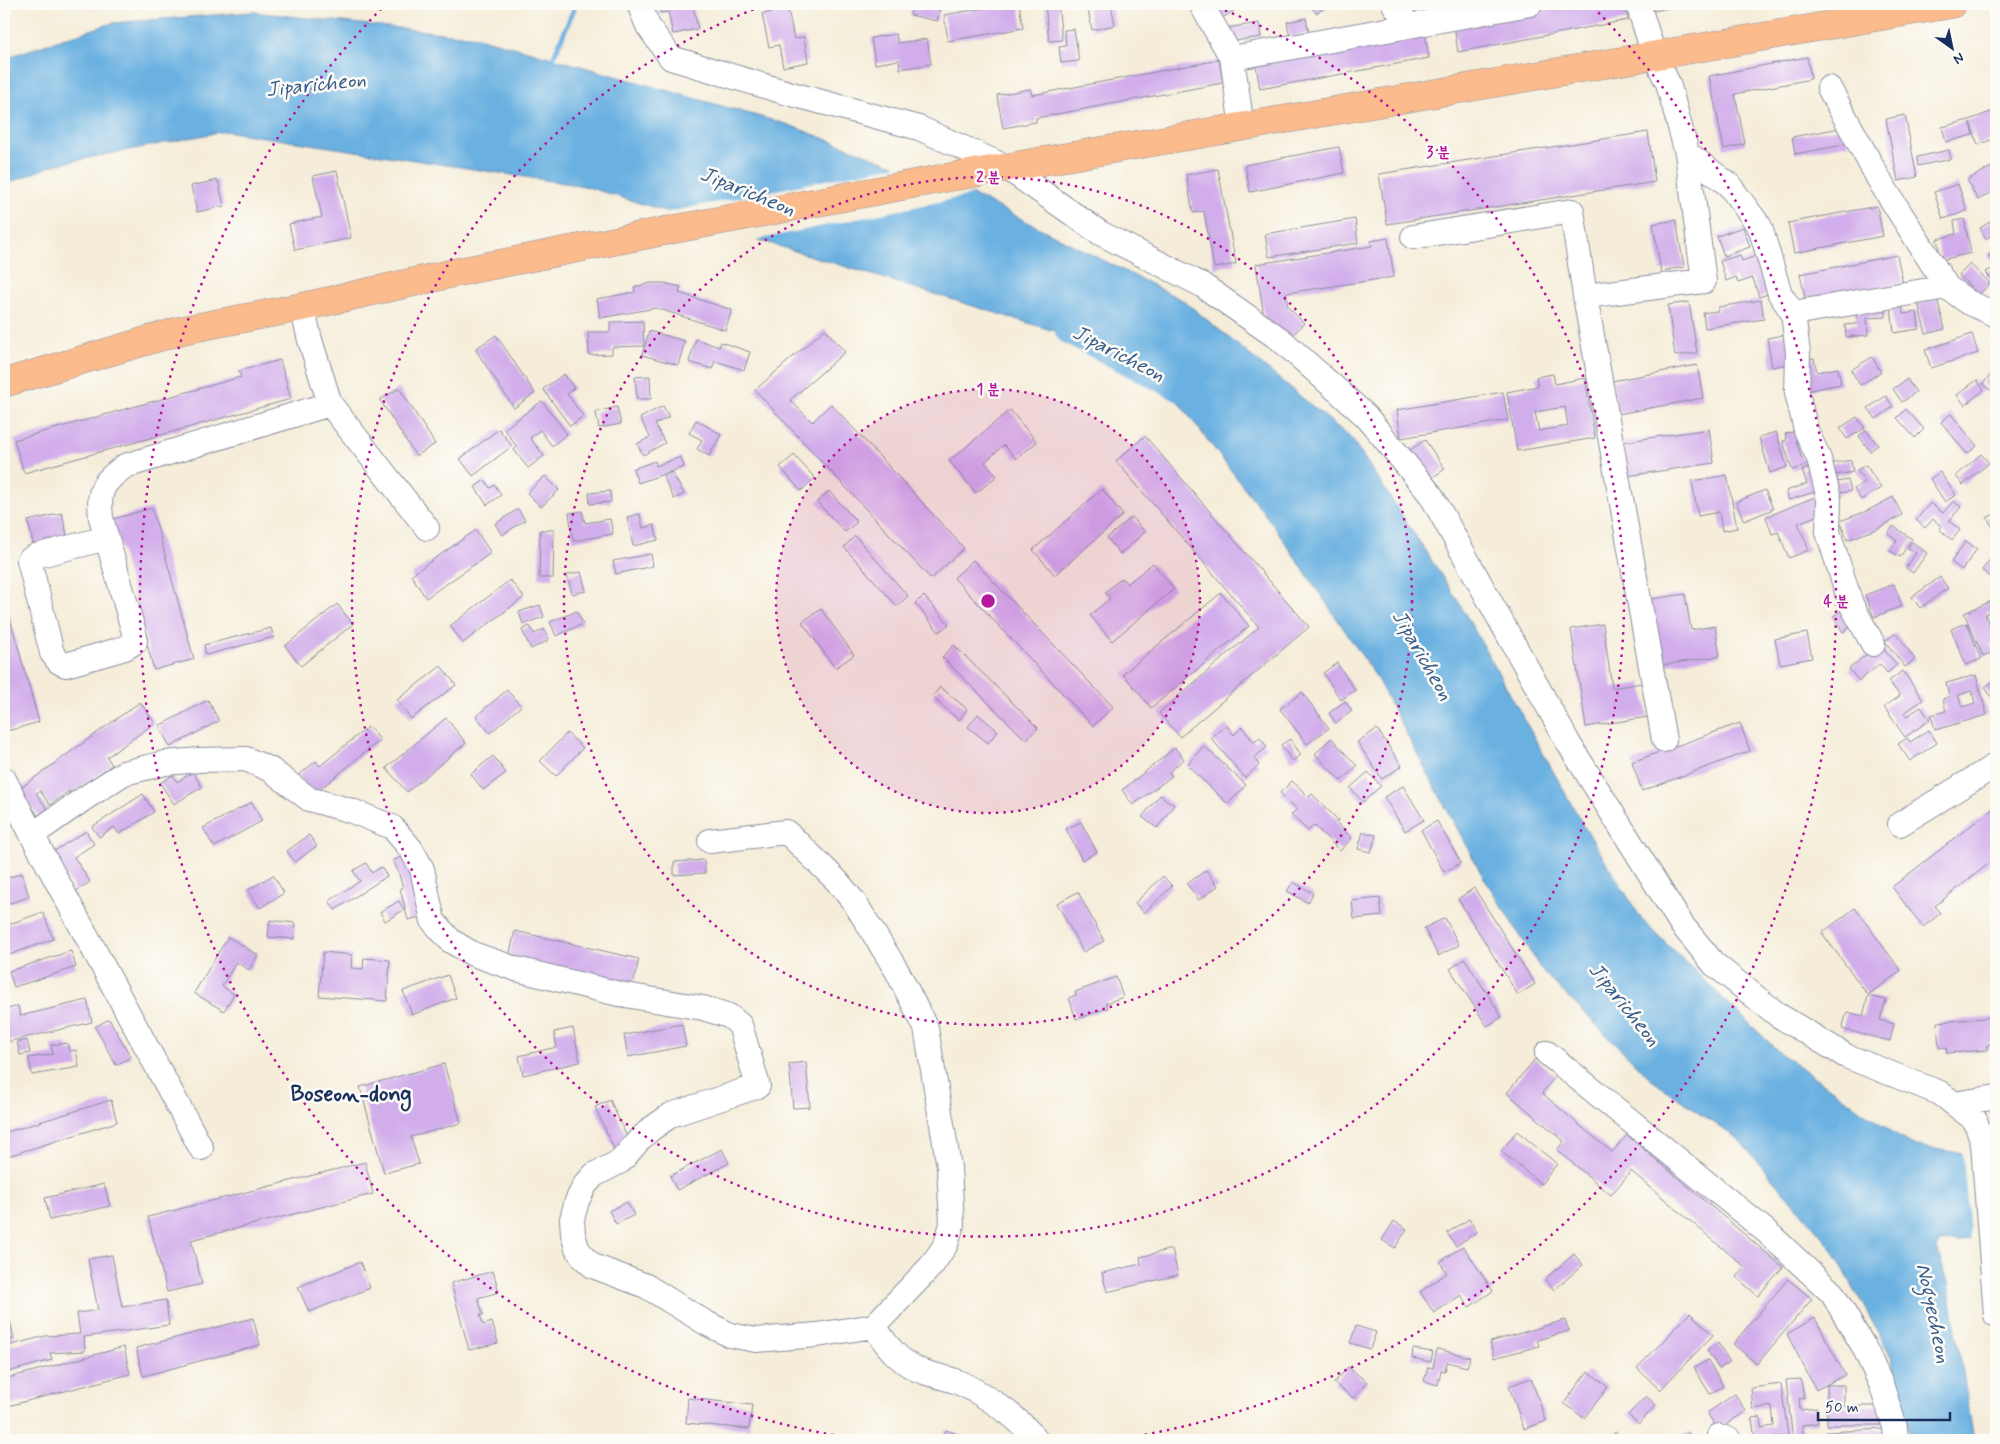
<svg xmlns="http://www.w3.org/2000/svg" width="2000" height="1444" font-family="Mynerve,'Poor Story',sans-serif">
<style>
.water{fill:#6ab1e1;stroke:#4270a0}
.pier{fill:#f5edd9}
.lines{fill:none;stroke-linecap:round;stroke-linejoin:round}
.stream{stroke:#6ab1e1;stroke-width:5}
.river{stroke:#6ab1e1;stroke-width:31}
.building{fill:#d2adeb;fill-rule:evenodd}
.minor-casing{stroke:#888e9c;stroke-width:26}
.major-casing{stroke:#888e9c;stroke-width:29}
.minor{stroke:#fff;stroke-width:24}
.major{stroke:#fbbb8d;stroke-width:28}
.ring{fill:none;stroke:#b5179e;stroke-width:2.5;stroke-dasharray:2.5 5}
.labels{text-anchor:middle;stroke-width:5;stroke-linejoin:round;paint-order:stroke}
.water-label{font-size:21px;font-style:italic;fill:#375c8c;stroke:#fdfcf7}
.quarter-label{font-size:22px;font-weight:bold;fill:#1b2f5e;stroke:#fdfcf7}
.centre{fill:#b5179e;stroke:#fdfcf7;stroke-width:2.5}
.ring-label{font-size:15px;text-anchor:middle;font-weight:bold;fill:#b5179e;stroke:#fdfcf7;stroke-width:5;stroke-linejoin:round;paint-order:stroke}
</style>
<rect width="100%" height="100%" fill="#fdfcf7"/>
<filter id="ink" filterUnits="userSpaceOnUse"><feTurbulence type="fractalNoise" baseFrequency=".02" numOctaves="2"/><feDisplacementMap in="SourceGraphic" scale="10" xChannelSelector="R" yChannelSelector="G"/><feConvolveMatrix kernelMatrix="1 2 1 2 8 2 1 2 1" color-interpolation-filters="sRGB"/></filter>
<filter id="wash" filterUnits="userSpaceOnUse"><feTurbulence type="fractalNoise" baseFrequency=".0096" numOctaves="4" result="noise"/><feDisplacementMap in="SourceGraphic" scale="20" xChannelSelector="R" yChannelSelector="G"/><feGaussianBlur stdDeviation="1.12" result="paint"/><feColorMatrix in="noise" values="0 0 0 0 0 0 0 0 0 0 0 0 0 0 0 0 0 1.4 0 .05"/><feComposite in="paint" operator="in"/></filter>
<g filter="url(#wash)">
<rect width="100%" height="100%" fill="#f5edd9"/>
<path class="water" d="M253,12L478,37L789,125L980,198L1184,301L1351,438L1457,599L1582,823L1642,920L1780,1053L1911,1145L1959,1153L1996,1146V1239L1939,1242L1937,1249L1948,1283L1974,1440H1911L1891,1356L1832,1248L1739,1140L1653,1081L1542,971L1481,873L1375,675L1274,526L1145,359L584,186L225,131L53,165L4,185V61L14,55L112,23Z"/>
<path class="pier" d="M900,165L972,195L751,241L663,213Z
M1996,1143V1241L1971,1243L1962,1150Z"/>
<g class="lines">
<path class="stream" d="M551,63L576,4"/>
<path class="river" d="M1070,329L1192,392"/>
</g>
<g id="blocks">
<path class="building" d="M658,4H685L686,8L693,6L698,29L673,34L668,12L660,13Z
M913,4H941L937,21L910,15Z
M1007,4H1019L1023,28L948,41L944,15Z
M1045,4H1058L1062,40L1049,41Z
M1087,4H1111L1115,25L1092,30Z
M1224,4H1245L1219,20L1213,10Z
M1309,4H1325L1327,7L1316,13Z
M1568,4H1625L1628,20L1458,52L1454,25Z
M1652,4H1684V5L1653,11Z
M788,9L794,39L804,37L808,62L783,67L779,45L769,47L762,14Z
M1306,18L1309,33L1290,37L1287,22Z
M1259,23L1261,37L1228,42L1226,28Z
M1074,29L1079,61L1061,63L1059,47L1066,46L1064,30Z
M896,34L898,43L927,39L931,64L900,69L899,60L875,64L871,38Z
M1425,35L1429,58L1260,89L1256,65Z
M1807,57L1811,79L1735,94L1745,144L1724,149L1709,76Z
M1219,60L1223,83L1036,118V122L1003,128L997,95L1030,89L1032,95Z
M1996,110V138L1978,145L1970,122L1973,135L1946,142L1942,127L1969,120Z
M1905,115L1917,177L1898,181L1886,119Z
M1846,127L1849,144L1795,154L1792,137Z
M1648,132L1655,182L1387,224L1379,174Z
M1339,147L1344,173L1250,192L1245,165Z
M1949,150L1951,159L1918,166L1917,157Z
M1991,167L1996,177V190L1978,200L1967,180Z
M1218,169L1236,264L1214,268L1204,211L1193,213L1186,175Z
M337,171L351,238L295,250L289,224L322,217L313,176Z
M218,180L224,206L197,212L191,186Z
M1958,184L1967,211L1943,219L1934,192Z
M1877,206L1883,236L1794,253L1788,223Z
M1996,218V232L1986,239L1980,228Z
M1355,219L1358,243L1269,257L1265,234Z
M1964,219L1971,253L1941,260L1937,239L1956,234L1954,221Z
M1676,220L1684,267L1661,271L1653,224Z
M1743,227L1750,247L1724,256L1717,236Z
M1388,238L1394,277L1286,293L1288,307L1304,323L1288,340L1264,317L1256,264L1372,246L1371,241Z
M1996,250V279L1992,282L1986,272L1995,267L1988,255Z
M1764,253L1777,291L1759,297L1753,278L1738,283L1736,277L1726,281L1720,261L1740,255L1742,261Z
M1897,255L1903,283L1806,302L1800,274Z
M1970,264L1990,283L1979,295L1959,275Z
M651,283H664L681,287L679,293L732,310L725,330L656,308L600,318L597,299L635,292L634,287Z
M1937,298L1945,329L1926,334L1918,303Z
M1761,300L1764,319L1705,328L1703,313L1718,311V307Z
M1689,302L1697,353L1675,356L1668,305Z
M1885,303L1886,317L1867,318L1868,335L1846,337L1845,325L1857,324L1855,306Z
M1902,306L1903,314L1917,312L1919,329L1894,333L1891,307Z
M643,321L644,346L612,347V354L589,355L588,332H610V322Z
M825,329L845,352L790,400L812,422L831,404L964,548L931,579L755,390Z
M649,331L685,341L678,365L642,355Z
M1789,334L1794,363L1772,367L1767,338Z
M1972,334L1978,353L1931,368L1925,350Z
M496,335L535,393L514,408L475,349Z
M696,339L719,347L721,342L750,352L744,370L715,361L712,369L689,362Z
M1872,357L1881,372L1860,385L1851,370Z
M1814,358L1817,372L1838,368L1841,384L1806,391L1800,361Z
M280,360L291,399L24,473L14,440L241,377L239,371Z
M1697,365L1703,398L1618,414L1612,381Z
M1996,368V392L1995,394L1983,384Z
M564,374L574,388L567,394L583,416L570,426L543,389Z
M1553,374L1555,384L1585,378L1595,438L1517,451L1507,392L1538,386L1536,377ZM1565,407L1568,426L1539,431L1535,412Z
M650,376L651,399H637L635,377Z
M1907,379L1916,392L1902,402L1893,389Z
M1977,380L1984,390L1965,405L1957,395Z
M399,388L435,444L416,456L380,400Z
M1503,392L1508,420L1401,438L1397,410Z
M1886,396L1893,407L1876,419L1868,408Z
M542,401L567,434L552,446L540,430L530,438L544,456L528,468L514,450L517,447L504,429Z
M663,406L669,417L655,424L665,443L643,455L637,444L650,437L640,418Z
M617,407L621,424L599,428L596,412Z
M1906,409L1924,429L1915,438L1897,418Z
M1010,410L1037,442L1016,459L1004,445L985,462L997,476L976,493L949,461Z
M1951,414L1977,446L1967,454L1941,422Z
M1857,417L1865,428L1847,439L1840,428Z
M696,420L721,434L709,456L697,449L702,440L689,433Z
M499,429L512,446L473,476L460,459Z
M1709,429L1714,463L1627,476L1622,442Z
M1803,429L1806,438L1796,441L1802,459L1812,456L1815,463L1792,470L1783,441L1787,440L1785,434Z
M1866,430L1878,445L1870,451L1859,436Z
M1776,432L1787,467L1770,473L1759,437Z
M1145,436L1309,627L1180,737L1159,713L1259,627L1116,461Z
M1425,440L1445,469L1430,479L1410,450Z
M1981,454L1989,463L1963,485L1956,476Z
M794,455L815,478L801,491L780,467Z
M681,457L684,467L638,483L633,469L655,461L656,466Z
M1851,460L1853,472L1836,475L1837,482L1848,480L1851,491L1840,493V497L1824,465Z
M1866,465L1881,488L1861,500L1854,489L1865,482L1857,470Z
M1813,467L1821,490L1789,500L1786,491L1807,484L1802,470Z
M672,472L684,494L674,499L663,476Z
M1940,472L1956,495L1945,502L1930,479Z
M1727,475L1737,528L1722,531L1719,512L1698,516L1692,481Z
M545,476L559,490L541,507L527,493Z
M485,480L490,488L495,485L501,495L487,505L475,487Z
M1102,489L1123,515L1055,575L1033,550Z
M1765,490L1773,509L1744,521L1736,502Z
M610,491L611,502L590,504L589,493Z
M829,491L857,522L845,532L817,502Z
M1817,496L1824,513L1798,523L1809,550L1789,558L1778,532L1772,534L1766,517Z
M1893,497L1902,515L1877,529L1847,540L1840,521L1867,511Z
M1953,501L1961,507L1949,521L1960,530L1952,540L1939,529L1941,526L1933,519L1925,528L1916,520L1930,503L1943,513Z
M152,508L194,659L154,670L113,519Z
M518,509L525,520L502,535L495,524Z
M582,511L585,523L610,519L613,534L573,541L569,513Z
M62,513L68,540L34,548L28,521Z
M1996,513V532L1987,518Z
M640,514L643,528L654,525L658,540L633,546L627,517Z
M1132,517L1145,532L1120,554L1107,538Z
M1893,526L1912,539L1900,557L1890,551L1897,541L1888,534Z
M476,530L491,553L426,598L411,575Z
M540,530H554L553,578H539Z
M855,536L908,596L897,606L844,547Z
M1966,541L1977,549L1962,570L1951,562Z
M1912,542L1927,553L1913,573L1906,568L1916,553L1908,548Z
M1996,552V572L1992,578L1982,570Z
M651,554L653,566L616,574L613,561Z
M973,560L1113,707L1093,726L954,578Z
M1153,563L1174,589L1112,641L1090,615L1110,598L1105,592L1122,578L1127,584Z
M581,572L586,591L572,594L567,575Z
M1940,577L1948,588L1920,608L1912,597Z
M510,580L524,597L463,643L450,626Z
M1894,584L1902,606L1874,617L1865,595Z
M1221,593L1249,626L1151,708L1123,674Z
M1685,594L1691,630L1715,626L1720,656L1656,666L1646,600Z
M924,596L949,624L939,632L915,603Z
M4,597L39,722L4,732Z
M1996,599V609L1985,614L1990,625L1996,622V632L1993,633L1996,641L1990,644L1994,652L1983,656L1964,613Z
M337,604L353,624L301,666L285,646Z
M540,605L544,617L523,624L519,612Z
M1849,606L1859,622L1843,632L1833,616Z
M821,609L854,655L835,668L802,622Z
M577,611L583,624L556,636L550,622Z
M1967,623L1981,659L1966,665L1951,629Z
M1603,624L1612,688L1642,683L1648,717L1586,727L1571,629Z
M530,626L534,634L544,629L549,640L531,649L522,630Z
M271,628L274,637L206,655L204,645Z
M1807,633L1812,658L1780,664L1775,639Z
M1896,633L1915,659L1905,667L1885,641Z
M1879,644L1897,665L1887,673L1880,664L1859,681L1849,669Z
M954,645L1038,728L1026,740L942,657Z
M1337,663L1355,690L1341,700L1323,673Z
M441,666L456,685L411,719L397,700Z
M1903,671L1923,700L1904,713L1906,717L1921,707L1930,720L1905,737L1884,707L1900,696L1889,681Z
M1976,675L1987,715L1935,730L1931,715L1946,711L1943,699L1949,697L1946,683ZM1972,691L1975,703L1962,707L1958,695Z
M1996,679V695L1992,698L1985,687Z
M940,687L967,709L959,720L932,697Z
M507,690L521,706L490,733L476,716Z
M1302,692L1329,728L1307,744L1280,709Z
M208,700L219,721L170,747L159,726Z
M1345,701L1352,711L1336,723L1329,713Z
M140,702L155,723L107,757L112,765L71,794L69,791L50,805L40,791L36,793L51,814L42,821L19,789Z
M978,714L998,731L988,743L968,727Z
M446,718L466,743L407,792L386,768Z
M1740,723L1750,751L1642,791L1632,762Z
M1226,725L1234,735L1242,727L1254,742L1260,738L1267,747L1254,758L1259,765L1245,778L1211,738Z
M369,726L380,740L313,795L298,776L316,761L320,766Z
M1377,729L1402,766L1382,779L1357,742Z
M1929,730L1937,743L1910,761L1898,744L1907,738L1910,742Z
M567,733L583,748L556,776L540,761Z
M1331,738L1357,766L1341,781L1315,754Z
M1290,739L1301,755L1292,761L1281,745Z
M1204,746L1246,785L1228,804L1187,765Z
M1175,748L1184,759L1169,772L1172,776L1133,805L1122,790Z
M493,756L506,773L483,790L471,774Z
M193,772L202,787L174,804L160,783L173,775L177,782Z
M1368,772L1381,786L1363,802L1350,788Z
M1292,781L1309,797L1312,794L1338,820L1336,822L1352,838L1340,851L1314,825L1308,831L1291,815L1297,809L1280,793Z
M1403,786L1424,820L1405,831L1384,797Z
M143,794L154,812L119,834L114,827L99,837L92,827Z
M1160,795L1174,805L1157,828L1142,817Z
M252,802L262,821L214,847L203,828Z
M1996,806V858L1935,906L1941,913L1923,927L1892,887Z
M1437,821L1461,863L1444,872L1421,830Z
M1081,822L1097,852L1082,860L1066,829Z
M86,831L94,844L74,857L90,882L76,891L51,853Z
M1363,832L1376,835L1371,852L1358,849Z
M309,835L317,846L295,862L287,851Z
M404,855L411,868L424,916L408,920L400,888H403L398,871L393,861Z
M704,860L705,873L674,875V862Z
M366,863L372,873L381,867L387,876L335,910L329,901L360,881L353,871Z
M1206,870L1218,886L1199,900L1187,884Z
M22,873L29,897L4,905V879Z
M273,875L284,893L260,908L248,890Z
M1163,876L1172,886L1144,913L1135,903Z
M1293,882L1313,893L1308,903L1287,891Z
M1474,888L1535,984L1518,995L1458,899Z
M1078,892L1104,941L1083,952L1057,903Z
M1380,898L1382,916L1354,919L1352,901Z
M399,901L404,910L385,921L380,912Z
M1855,908L1901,971L1868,995L1822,933Z
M43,912L53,939L9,955L4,941V926Z
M1445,918L1459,945L1438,956L1424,928Z
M270,920L295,923L294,939L268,937Z
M515,931L639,959L632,989L508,961Z
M228,937L258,955L249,970L236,962L222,986L234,994L224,1011L194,993Z
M71,951L76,967L14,987L9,971Z
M323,952L352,955L351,968L363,969L364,958L390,960L387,1001L319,996Z
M1465,959L1502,1017L1487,1026L1450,969Z
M448,975L456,998L412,1015L403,991Z
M1116,977L1123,997L1106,1003L1108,1008L1076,1019L1069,998L1076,995L1075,992Z
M1868,996L1886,1000L1880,1020L1894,1024L1890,1041L1842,1029L1847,1012L1863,1016Z
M87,1000L92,1022L7,1042L4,1026V1010L18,1006L20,1016Z
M1996,1017V1044H1988V1050L1947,1053L1946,1047L1939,1048L1937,1022Z
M109,1019L131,1057L116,1065L95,1027Z
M682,1024L686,1046L628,1057L624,1035Z
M573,1028L580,1062L523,1075L519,1056L557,1047L554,1032Z
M4,1034L9,1055L4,1056Z
M27,1040L30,1053L20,1055L17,1042Z
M67,1043L69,1051L76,1050L79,1067L32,1075L29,1058L53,1054L51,1045Z
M1535,1059L1556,1076L1542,1093L1578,1124L1612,1152L1627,1135L1783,1267L1758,1296L1736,1277L1745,1267L1631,1171L1611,1195L1557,1150L1564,1141L1507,1093Z
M806,1062L810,1107L793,1108L789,1064Z
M444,1064L461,1123L411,1137L419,1164L384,1173L360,1087Z
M111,1100L117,1122L8,1156L4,1143V1133Z
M610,1100L631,1146L616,1153L595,1107Z
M1517,1131L1557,1164L1541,1184L1501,1151Z
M722,1149L729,1163L677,1190L670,1176Z
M365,1162L373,1194L191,1240L202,1284L167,1292L148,1217Z
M104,1184L110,1206L50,1220L45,1198Z
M627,1202L634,1215L616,1224L609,1211Z
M1469,1219L1477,1232L1456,1246L1447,1233Z
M1394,1221L1407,1229L1395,1248L1382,1240Z
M1463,1246L1493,1291L1469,1307L1461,1295L1434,1313L1420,1292L1447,1273L1440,1262Z
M1172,1249L1178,1275L1107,1292L1102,1273L1141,1264L1140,1257Z
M1574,1254L1583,1265L1554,1290L1545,1279Z
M112,1255L122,1307L166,1300L169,1325L84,1337L85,1351L50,1353L52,1360L4,1373V1347L45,1336L80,1334L77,1313L98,1310L88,1259Z
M360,1262L370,1288L309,1312L298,1287Z
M493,1271L499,1292L478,1298L483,1315H480L483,1325L492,1322L498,1343L469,1350L451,1283Z
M1788,1279L1812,1299L1757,1364L1733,1344Z
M1690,1313L1713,1335L1660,1390L1637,1368Z
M253,1318L260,1345L143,1376L136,1348Z
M1815,1318L1845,1375L1816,1390L1787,1334Z
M1565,1320L1569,1331L1537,1340L1539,1346L1494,1358L1490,1342Z
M10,1321L14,1339L4,1342V1323Z
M1356,1326L1376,1332L1370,1349L1350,1343Z
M1718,1343L1730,1362L1719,1369L1707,1350Z
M124,1347L130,1374L4,1407V1379Z
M1413,1349L1433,1352L1431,1362L1412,1358Z
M1437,1349L1470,1357L1467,1367L1447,1362L1445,1371L1441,1370L1438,1385L1424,1381L1428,1367L1433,1368Z
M1708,1360L1723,1386L1710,1394L1694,1368Z
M1348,1367L1367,1382L1353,1398L1334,1383Z
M1588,1371L1608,1387L1584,1418L1564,1403Z
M1531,1378L1546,1421L1524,1429L1509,1386Z
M1801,1379L1804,1398L1799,1399L1800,1410L1817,1408L1818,1423L1802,1425L1804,1440H1793L1786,1380Z
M1781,1384L1788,1436L1755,1440L1752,1418L1760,1417L1761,1428L1774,1426L1772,1406L1753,1409L1751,1388Z
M1827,1385H1844V1406H1884V1425H1827Z
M1735,1394L1746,1411L1718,1430L1707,1413Z
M1646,1396L1656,1405L1639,1424L1628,1415Z
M688,1398L752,1405L749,1429L686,1423Z
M1885,1429V1440H1827L1826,1432Z
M946,1430L974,1440H942Z
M1615,1432L1627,1440H1610Z
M1688,1432L1694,1440H1675Z"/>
</g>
</g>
<g filter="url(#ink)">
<use href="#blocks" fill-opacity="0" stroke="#888e9c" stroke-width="1"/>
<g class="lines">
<g class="minor-casing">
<path id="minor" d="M639,4L648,26L671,58L788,93L919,128L1006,167L1100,233L1202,285L1281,340L1366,416L1431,495L1569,744L1682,925L1714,964L1778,1015L1846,1056L1940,1093L1975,1120L1983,1144L1996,1315
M1201,4L1232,58L1242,127
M1394,4L1408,25
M1638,4L1654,55L1668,83L1687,153L1704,281L1585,296L1664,740
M1232,58L1530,4
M1829,88L1881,183L1947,287L1968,302L1996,315
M1687,153L1729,185L1760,227L1780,294L1793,313
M1413,237L1572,211L1585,296
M302,307L310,340L330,404L427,528
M107,538L36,556L29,560L52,653L59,662L66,665L125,648L135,642V636L101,518C98,489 102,483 125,466L330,404
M1873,644L1851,604L1828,532L1829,499L1819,459L1806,430L1797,393L1798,353L1793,313L1947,287
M4,779L32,835L201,1148
M1900,824L1996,765
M32,835L85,798L124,773L165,763L199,760L246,759L271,770L309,799L352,811L392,827L411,849L422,869L433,921L451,941L473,954L516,969L619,994L703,1008L729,1016L740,1025L758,1086L671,1115L651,1129L639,1140L621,1161L594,1175L585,1185L577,1201L572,1219L573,1234L577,1248L583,1257L593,1266L646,1286L706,1323L730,1335L756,1340L817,1335L874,1326L932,1265L946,1244L952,1224L949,1167L926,1028L897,971L855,903L837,881L793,838L786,832L777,833L710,841
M1547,1053L1767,1232L1832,1293L1864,1347L1881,1384L1895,1427L1896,1440
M1955,1104L1996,1097
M874,1326C886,1345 901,1365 924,1372C935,1376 949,1378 960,1383C984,1394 1021,1419 1036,1440
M1719,1436L1729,1440"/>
</g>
<g class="major-casing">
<path id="major" d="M4,383L183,330L302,307L463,271L670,230L945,178L1952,4"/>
</g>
<use href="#minor" class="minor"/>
<use href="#major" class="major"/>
</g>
</g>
<circle cx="988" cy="601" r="212" fill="#b5179e" fill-opacity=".12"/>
<g class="ring">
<circle cx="988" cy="601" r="212"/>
<circle cx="988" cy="601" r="424"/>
<path d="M1211 5A636 636 0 1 1 765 5"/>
<path d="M863 1440A848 848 0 0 1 383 7M1593 7A848 848 0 0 1 1113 1440"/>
</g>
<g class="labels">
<g class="water-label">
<text transform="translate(316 84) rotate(-6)" y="7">Jiparicheon</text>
<text transform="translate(748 191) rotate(22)" y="7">Jiparicheon</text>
<text transform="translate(1119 353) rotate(27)" y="7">Jiparicheon</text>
<text transform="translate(1423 655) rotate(60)" y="7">Jiparicheon</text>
<text transform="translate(1625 1004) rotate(51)" y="7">Jiparicheon</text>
<text transform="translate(1934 1313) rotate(78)" y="7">Nogyecheon</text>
</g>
<g class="quarter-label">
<text x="351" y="1101">Boseon-dong</text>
</g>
</g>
<circle cx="988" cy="601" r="8" class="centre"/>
<g class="ring-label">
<text x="1438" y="157">3 분</text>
<text x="988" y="182">2 분</text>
<text x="988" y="394">1 분</text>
<text x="1836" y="606">4 분</text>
</g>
<rect width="2000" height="1444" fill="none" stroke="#fdfcf7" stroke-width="20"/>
<g transform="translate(1952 48) rotate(147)" stroke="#fdfcf7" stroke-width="4" paint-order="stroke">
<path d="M0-4L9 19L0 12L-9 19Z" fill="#1b2f5e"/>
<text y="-8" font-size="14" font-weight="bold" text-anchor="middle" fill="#1b2f5e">N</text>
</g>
<path d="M1818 1412v8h132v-8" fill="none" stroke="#1b2f5e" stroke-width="2.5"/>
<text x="1825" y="1412" font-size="15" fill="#1b2f5e" stroke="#fdfcf7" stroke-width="4" paint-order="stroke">50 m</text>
</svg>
